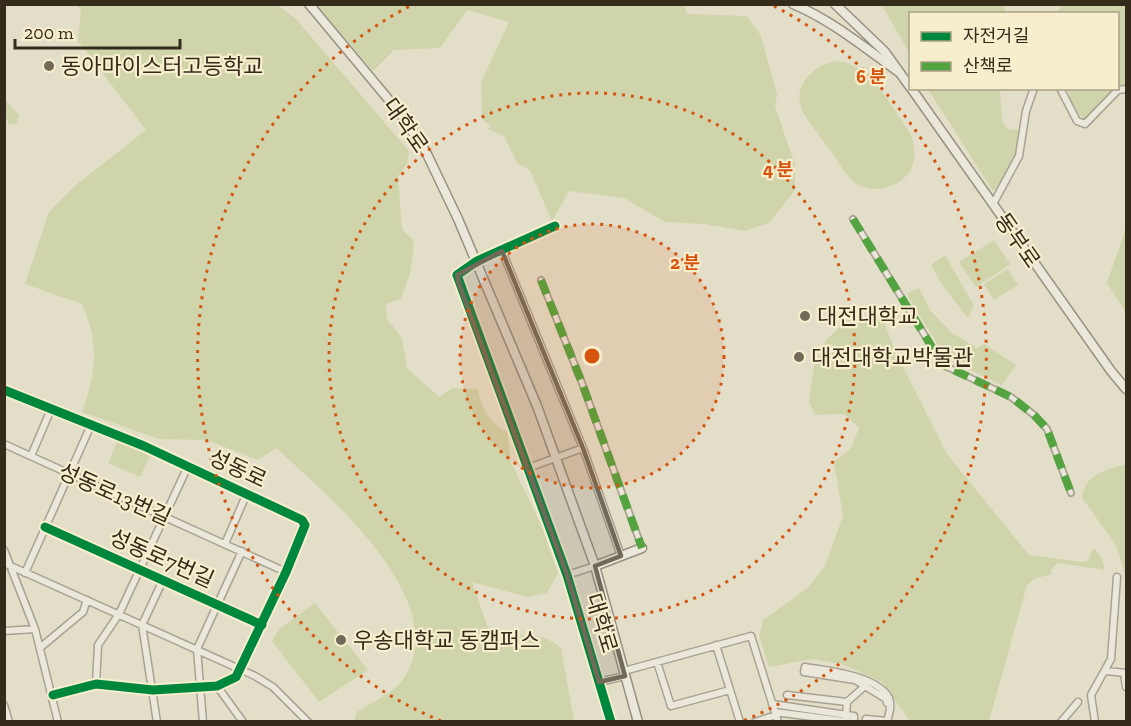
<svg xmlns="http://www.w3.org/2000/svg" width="1131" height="726" font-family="'Zilla Slab','Noto Sans KR',serif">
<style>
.green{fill:#cfd4aa}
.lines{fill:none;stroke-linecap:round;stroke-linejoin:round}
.pedestrian-casing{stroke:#a7a292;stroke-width:8}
.minor-casing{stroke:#a7a292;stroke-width:9}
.secondary-casing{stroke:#979182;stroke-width:11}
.pedestrian{stroke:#ebe7da;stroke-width:4.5}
.minor{stroke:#ebe7da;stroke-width:6}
.secondary{stroke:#ebe7da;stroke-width:8}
.quiet{stroke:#53a440;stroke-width:8;stroke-dasharray:15 8;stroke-linecap:butt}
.cycleway-casing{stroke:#f6eecd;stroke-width:13}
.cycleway{stroke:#00873e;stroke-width:9}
.marked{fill:#726a58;fill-opacity:0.2;stroke:#726a58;stroke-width:4.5;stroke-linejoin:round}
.ring{fill:none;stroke:#d6540e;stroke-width:3;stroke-dasharray:3 6}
.poi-dot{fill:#726a58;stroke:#f6eecd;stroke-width:2}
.labels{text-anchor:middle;stroke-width:4.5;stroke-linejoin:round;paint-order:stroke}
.poi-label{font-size:22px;fill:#352b1b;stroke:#f6eecd;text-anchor:start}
.street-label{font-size:22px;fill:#352b1b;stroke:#f6eecd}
.centre{fill:#d6540e;stroke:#f6eecd;stroke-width:3}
.ring-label{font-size:18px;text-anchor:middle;font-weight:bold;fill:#d6540e;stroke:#f6eecd;stroke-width:4.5;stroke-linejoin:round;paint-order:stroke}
</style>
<rect width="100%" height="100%" fill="#e3dec8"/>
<path class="green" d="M77,5H277L296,19L409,151L407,164L398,176L402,229L414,241L411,270L401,299L386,304L387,319L402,338L407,368L439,397L453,388L478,389C482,410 489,422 507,432L511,462L542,527L558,573L547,593L528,597L472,582L492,640C521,635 537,629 561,648L574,721H354L357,712C370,703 393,693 402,681C458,603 327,495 276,448L258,460L207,440L159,439L82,412C96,371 100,346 82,304L25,284L49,212L77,184L146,130L78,41L81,10Z
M684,5L687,14L747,16L761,36L777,95L775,106L795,165V190L770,222L745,231L705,224L665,222L624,198L569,191L552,221L530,170L517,163L504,136L488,129L491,126L482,119L481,82L509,22L467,10L440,48L394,50L373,71L317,5Z
M882,5H1003L1006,13L910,14V54Z
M1063,5H1126V85L1118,86V14L1056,13Z
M838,61C873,66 891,107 910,133C916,147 917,164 906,176C895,187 878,192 863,187C848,181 839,162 830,150C821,137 810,125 803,112C790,85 815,64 838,61Z
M1067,88L1115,89L1084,121L1073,105Z
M928,89H1000L1002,121L1007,129L1019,130C1021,150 1008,179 993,191Z
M5,100L19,115L17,124H10L5,118Z
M1126,227V313L1107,283Z
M994,240L1010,264L976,287L959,262Z
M945,255L974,306L968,318L942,285L931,265Z
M1008,269L1018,285L994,300L984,284Z
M919,288L930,310L952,333L977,348L984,344L1016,365L1002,385L947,359L908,297V293Z
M870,316L884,322L895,351L947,454L1029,555L1083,562L1087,561L1094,548L1102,559L1105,570L1057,563L1051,570V574L1034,579L1027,585L989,721H910L882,682L842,664L812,659L769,667L759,636L763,620L808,588L825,566L843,516L834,462L851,448L859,428L844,414L815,415L809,402L814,366L827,339L847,320Z
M118,440L151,454L140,477L108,463Z
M1126,465V577L1116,545L1082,498C1084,475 1107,468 1126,465Z
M315,603L368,670L319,702L272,641L279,629Z"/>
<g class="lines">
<g class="pedestrian-casing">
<path id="pedestrian" d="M853,219L943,365L1011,397L1034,415L1047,429L1071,493
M541,280L582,383L642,548"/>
</g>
<g class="minor-casing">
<path id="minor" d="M1060,88L1077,121L1085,124L1118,90L1126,89
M993,204L1019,156L1026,111L1034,88
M555,226L477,261L457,275L567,575L611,722
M502,251L583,448L621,556
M4,390L144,446L302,520L305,525L286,572L236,677L217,686L153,690L96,684L53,695
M4,444L286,572
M31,456L52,407
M528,468L583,448
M45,527L262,625
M225,544L247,493
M4,550L35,629L58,722
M4,563L255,676L273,687L308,722
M25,573L91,425
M567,575L595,566
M4,631L35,629
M716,645L740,722
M41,647L83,612L87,600
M657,662L671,706L730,690
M624,671L751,636L778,722
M1106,671L1126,673
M804,672L805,667C827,670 878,676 889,698C892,706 889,714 887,722
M804,672L855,680L886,699L887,703
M1124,673L1126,687
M599,682L625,676
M96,684L98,645L119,614L188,466
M217,686L243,722
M787,695L847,702
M772,704L854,716V722
M4,705L9,722
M775,712L851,722
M846,717L847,702L865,686
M157,722L142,625L163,580
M203,722L197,649L242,551
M755,722L776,715
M865,722L866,719L886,721
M1061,722L1078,702
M1095,722L1091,695L1111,659L1117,577"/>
</g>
<g class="secondary-casing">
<path id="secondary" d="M309,4L399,112L426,152L458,219L537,406L595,566L638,722
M793,4C833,21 865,48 900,73
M835,4L885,52L910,87
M911,88L1111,371L1126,389
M595,566L642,548"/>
</g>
<use href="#pedestrian" class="pedestrian"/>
<use href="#minor" class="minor"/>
<use href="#secondary" class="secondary"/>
<path class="quiet" d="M853,219L943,365L1011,397L1034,415L1047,429L1071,493
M541,280L582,383L642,548"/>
<g class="cycleway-casing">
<path id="cycleway" d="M555,226L477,261L457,275L567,575L611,722
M4,390L144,446L302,520L305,525L286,572L236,677L217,686L153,690L96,684L53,695
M45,527L262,625"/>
</g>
<use href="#cycleway" class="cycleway"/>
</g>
<path class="marked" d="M502,251L583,448L621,556L595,566L625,676L599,682L567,575L459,284L457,275Z"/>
<circle cx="592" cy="356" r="132" fill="#d6540e" fill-opacity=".12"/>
<g class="ring">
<circle cx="592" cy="356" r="132"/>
<circle cx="592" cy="356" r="263"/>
<path d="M441 721A395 395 0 0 1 410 6M774 6A395 395 0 0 1 743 721"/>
</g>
<g class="poi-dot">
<circle cx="49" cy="66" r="6"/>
<circle cx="805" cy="316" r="6"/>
<circle cx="799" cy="357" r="6"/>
<circle cx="341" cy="640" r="6"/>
</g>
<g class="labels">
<g class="poi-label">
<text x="61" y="74">동아마이스터고등학교</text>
<text x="817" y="324">대전대학교</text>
<text x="811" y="365">대전대학교박물관</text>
<text x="353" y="648">우송대학교 동캠퍼스</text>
</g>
<g class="street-label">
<text transform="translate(406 125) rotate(55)" y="8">대학로</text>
<text transform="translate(1018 240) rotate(55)" y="8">동부로</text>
<text transform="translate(238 468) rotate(25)" y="8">성동로</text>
<text transform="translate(115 494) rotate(24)" y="8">성동로13번길</text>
<text transform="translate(162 558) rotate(24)" y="8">성동로7번길</text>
<text transform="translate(602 623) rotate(73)" y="8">대학로</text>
</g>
</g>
<circle cx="592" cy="356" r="9" class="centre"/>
<g class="ring-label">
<text x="871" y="83">6 분</text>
<text x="778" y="176">4 분</text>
<text x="685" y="269">2 분</text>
</g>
<rect width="1131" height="726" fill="none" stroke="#352b1b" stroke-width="12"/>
<rect x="909" y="12" width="210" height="78" fill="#f6eecd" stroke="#a9a086" stroke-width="1.5"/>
<rect x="921" y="32" width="30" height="9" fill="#00873e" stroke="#a9a086" stroke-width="1.5"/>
<text x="963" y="42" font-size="18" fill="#352b1b">자전거길</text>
<rect x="921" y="62" width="30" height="9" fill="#53a440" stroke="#a9a086" stroke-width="1.5"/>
<text x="963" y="72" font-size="18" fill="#352b1b">산책로</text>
<path d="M15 39v9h165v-9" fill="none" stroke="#352b1b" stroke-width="3"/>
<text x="24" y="39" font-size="18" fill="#352b1b" stroke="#f6eecd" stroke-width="4.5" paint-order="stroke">200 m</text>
</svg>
